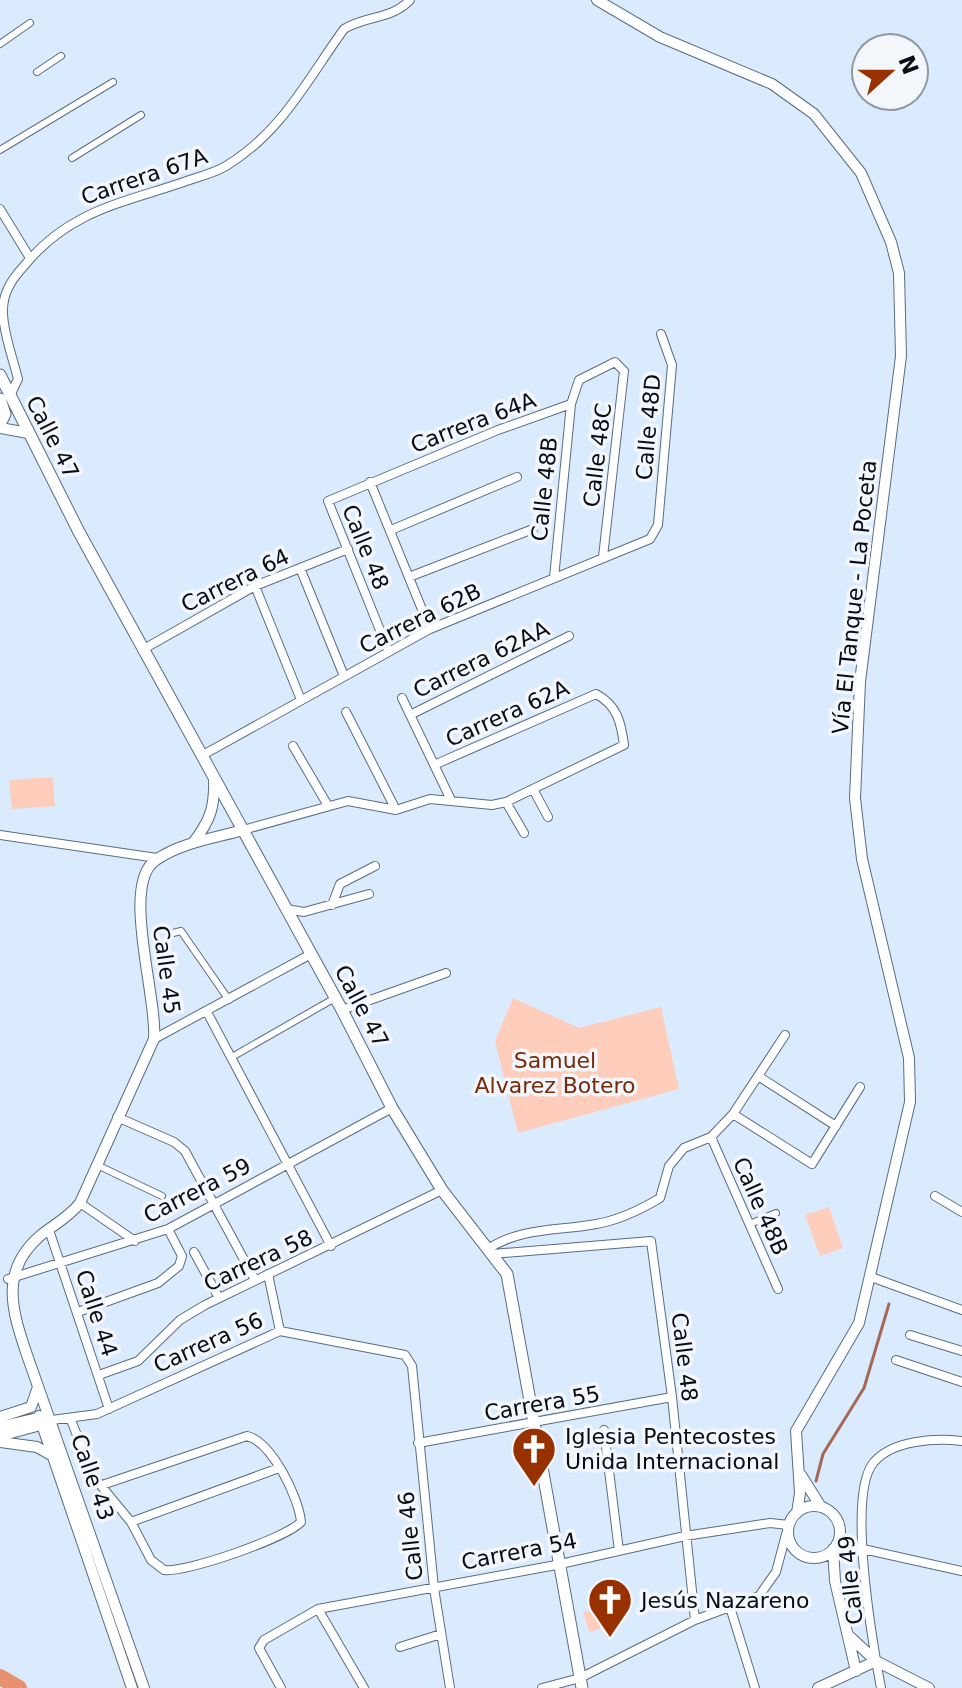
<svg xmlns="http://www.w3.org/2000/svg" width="962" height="1688" font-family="'DejaVu Sans',sans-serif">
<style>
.green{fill:#ffcdbb}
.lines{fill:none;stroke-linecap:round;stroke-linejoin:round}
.stream{stroke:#a46955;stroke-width:3}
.river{stroke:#e79171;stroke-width:16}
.pedestrian-casing{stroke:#5a6c81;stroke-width:8}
.minor-casing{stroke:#5a6c81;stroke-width:10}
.tertiary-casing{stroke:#5a6c81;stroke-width:12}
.secondary-casing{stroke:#5a6c81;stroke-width:13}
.pedestrian{stroke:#fff;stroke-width:6}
.minor{stroke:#fff;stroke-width:8}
.tertiary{stroke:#fff;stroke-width:10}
.secondary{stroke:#fff;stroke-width:11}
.labels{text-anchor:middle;stroke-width:7;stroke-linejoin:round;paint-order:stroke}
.street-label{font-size:22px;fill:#060c14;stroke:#f3f7fc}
.park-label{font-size:22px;fill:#772a09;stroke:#f3f7fc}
.poi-label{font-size:22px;fill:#060c14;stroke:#f3f7fc;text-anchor:start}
</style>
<rect width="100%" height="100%" fill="#dbebff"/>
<path class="green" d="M53,777L55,806L12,809L9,780Z
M513,998L579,1028L661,1007L679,1089L518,1133L495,1041Z
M829,1207L843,1248L820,1256L805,1215Z
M617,1602L622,1622L589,1632L583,1612Z"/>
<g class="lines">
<path class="stream" d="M816,1481L823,1454L864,1388L889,1304"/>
<path class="river" d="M0,1677L19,1688"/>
<g class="pedestrian-casing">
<path id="pedestrian" d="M0,44L30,23
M37,72L61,56
M0,150L113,82
M72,158L141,115
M169,934L181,931L229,1000
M232,1057L335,998
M97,1165L162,1196
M750,1224L776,1213"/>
</g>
<g class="minor-casing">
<path id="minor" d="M0,209L30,258
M10,396L18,379C13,358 4,336 3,314C2,294 11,280 24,266C68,212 118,204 181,183C196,177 213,174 226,166C282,132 307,80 344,29C366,15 391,20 410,0
M370,482L430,629
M391,530L517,477
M300,568L344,676
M409,577L533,529
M554,578L571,404
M255,586L301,700
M142,650L255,586L348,549
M388,650L328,501L498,430L571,404L579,380L615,362L624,371L603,557
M402,698L450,798
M346,712L396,810
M410,715L569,636
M293,746L327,804
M201,756L430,629L650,539L658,525L672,365L661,334
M533,789L548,817
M506,802L524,833
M243,830L348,801L396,810L430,799L492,805L506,802L624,745C621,722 617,705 596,694L434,765
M0,835L157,858
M332,905L340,884L375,866
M286,909L304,912L369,894
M342,1010L446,973
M207,1012L331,1246
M154,1039L311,954
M758,1076L836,1126
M733,1114L812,1164L860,1087
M117,1117L174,1142L185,1151L255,1280
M711,1137L778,1289
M935,1196L962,1212
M80,1203L135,1241
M49,1230L109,1409
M488,1249C521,1227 559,1231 596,1224C620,1220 640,1210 660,1198L669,1166L684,1148L711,1137L733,1114L785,1035
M194,1252L219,1298
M492,1254L651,1241L672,1397L695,1620
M268,1274L280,1331
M871,1277L962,1310
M8,1279L168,1229L392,1108
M78,1312L158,1283L179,1266L182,1256L168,1229
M910,1335L962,1351
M896,1360L962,1382
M99,1375L138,1361L180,1320L205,1305L442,1190
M52,1420L97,1414L280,1331L405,1355L412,1366L434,1588L450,1688
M71,1420L93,1476L131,1522L151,1560L164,1570C186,1573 286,1538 301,1522C299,1498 272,1442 247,1436L102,1485
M604,1430L619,1551
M418,1443L672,1397
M131,1522L279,1468
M863,1549L962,1571
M730,1607L755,1688
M318,1609L364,1688
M400,1647L441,1634
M281,1688L259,1648L264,1640L318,1609L556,1565L685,1536L770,1523L789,1525
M542,1688L580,1678L695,1620L759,1596L776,1572L788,1527
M881,1688C873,1645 846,1493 874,1462C893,1440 935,1438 962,1441"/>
</g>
<g class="tertiary-casing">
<path id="tertiary" d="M597,0L660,37L772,84L814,114L861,173L891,242L899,273L901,356L860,682L855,798L862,859L909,1058L910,1102L859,1323L796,1431L800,1493L797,1513
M0,428L28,433
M193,843C210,821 215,807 214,779
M39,1416L132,1688
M0,1417L31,1407L38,1387
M0,1427L42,1417
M0,1436L44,1424
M0,1442L37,1447L51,1455
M801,1475L821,1507
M788 1532a26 26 0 1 1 52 0a26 26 0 1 1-52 0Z
M848,1635L876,1661L929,1688
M856,1671L835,1581L833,1549H863
M144,1688L27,1355C11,1308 0,1270 41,1235C55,1224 69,1217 80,1203L154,1039C158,999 120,883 156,860C180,843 215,838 243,830
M818,1688L876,1661"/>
</g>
<g class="secondary-casing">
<path id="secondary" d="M0,375L79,532L342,1010L392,1108L442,1190L507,1274L582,1688
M0,399L5,414L0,424"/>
</g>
<use href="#pedestrian" class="pedestrian"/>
<use href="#minor" class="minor"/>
<use href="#tertiary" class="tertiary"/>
<use href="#secondary" class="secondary"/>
</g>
<defs>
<g id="church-pin" transform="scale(2.3)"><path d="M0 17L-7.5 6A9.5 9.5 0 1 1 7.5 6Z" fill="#973200" stroke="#f3f7fc"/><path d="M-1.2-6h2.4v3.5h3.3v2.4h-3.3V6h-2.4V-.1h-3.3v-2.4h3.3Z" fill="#fff"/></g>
</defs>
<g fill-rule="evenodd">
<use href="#church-pin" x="534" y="1449"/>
<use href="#church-pin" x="610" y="1600"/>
</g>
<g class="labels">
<g class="street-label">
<text transform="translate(144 176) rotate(-19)" y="8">Carrera 67A</text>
<text transform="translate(473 422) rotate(-21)" y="8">Carrera 64A</text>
<text transform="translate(648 427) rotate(-85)" y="8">Calle 48D</text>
<text transform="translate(53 437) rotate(63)" y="8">Calle 47</text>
<text transform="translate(597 455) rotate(-83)" y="8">Calle 48C</text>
<text transform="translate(544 489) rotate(-84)" y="8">Calle 48B</text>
<text transform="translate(366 547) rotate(68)" y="8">Calle 48</text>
<text transform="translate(235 580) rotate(-26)" y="8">Carrera 64</text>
<text transform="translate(854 597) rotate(-84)" y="8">Vía El Tanque - La Poceta</text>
<text transform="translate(420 618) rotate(-26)" y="8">Carrera 62B</text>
<text transform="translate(481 659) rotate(-26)" y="8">Carrera 62AA</text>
<text transform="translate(507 713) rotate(-24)" y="8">Carrera 62A</text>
<text transform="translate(167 970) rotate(82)" y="8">Calle 45</text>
<text transform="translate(362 1006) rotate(62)" y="8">Calle 47</text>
<text transform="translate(197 1190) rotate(-27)" y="8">Carrera 59</text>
<text transform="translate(761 1206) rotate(66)" y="8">Calle 48B</text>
<text transform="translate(258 1260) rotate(-25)" y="8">Carrera 58</text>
<text transform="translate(97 1313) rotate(72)" y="8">Calle 44</text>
<text transform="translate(208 1342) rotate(-24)" y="8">Carrera 56</text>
<text transform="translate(685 1357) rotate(83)" y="8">Calle 48</text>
<text transform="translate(542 1403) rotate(-10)" y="8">Carrera 55</text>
<text transform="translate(93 1477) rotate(71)" y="8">Calle 43</text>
<text transform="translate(410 1536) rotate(-96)" y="8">Calle 46</text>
<text transform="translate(519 1551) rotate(-11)" y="8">Carrera 54</text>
<text transform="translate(850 1580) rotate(-96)" y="8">Calle 49</text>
</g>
<g class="park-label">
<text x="555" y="1068">Samuel<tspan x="555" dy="25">Alvarez Botero</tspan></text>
</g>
<g class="poi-label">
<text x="565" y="1444">Iglesia Pentecostes<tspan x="565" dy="25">Unida Internacional</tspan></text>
<text x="641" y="1608">Jesús Nazareno</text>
</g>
</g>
<g transform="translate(890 72) rotate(69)"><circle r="38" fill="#f3f7fc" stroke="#94999f" stroke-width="2"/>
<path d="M0-6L14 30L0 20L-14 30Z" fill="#973200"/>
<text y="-12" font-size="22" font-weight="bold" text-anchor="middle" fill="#060c14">N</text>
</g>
</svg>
